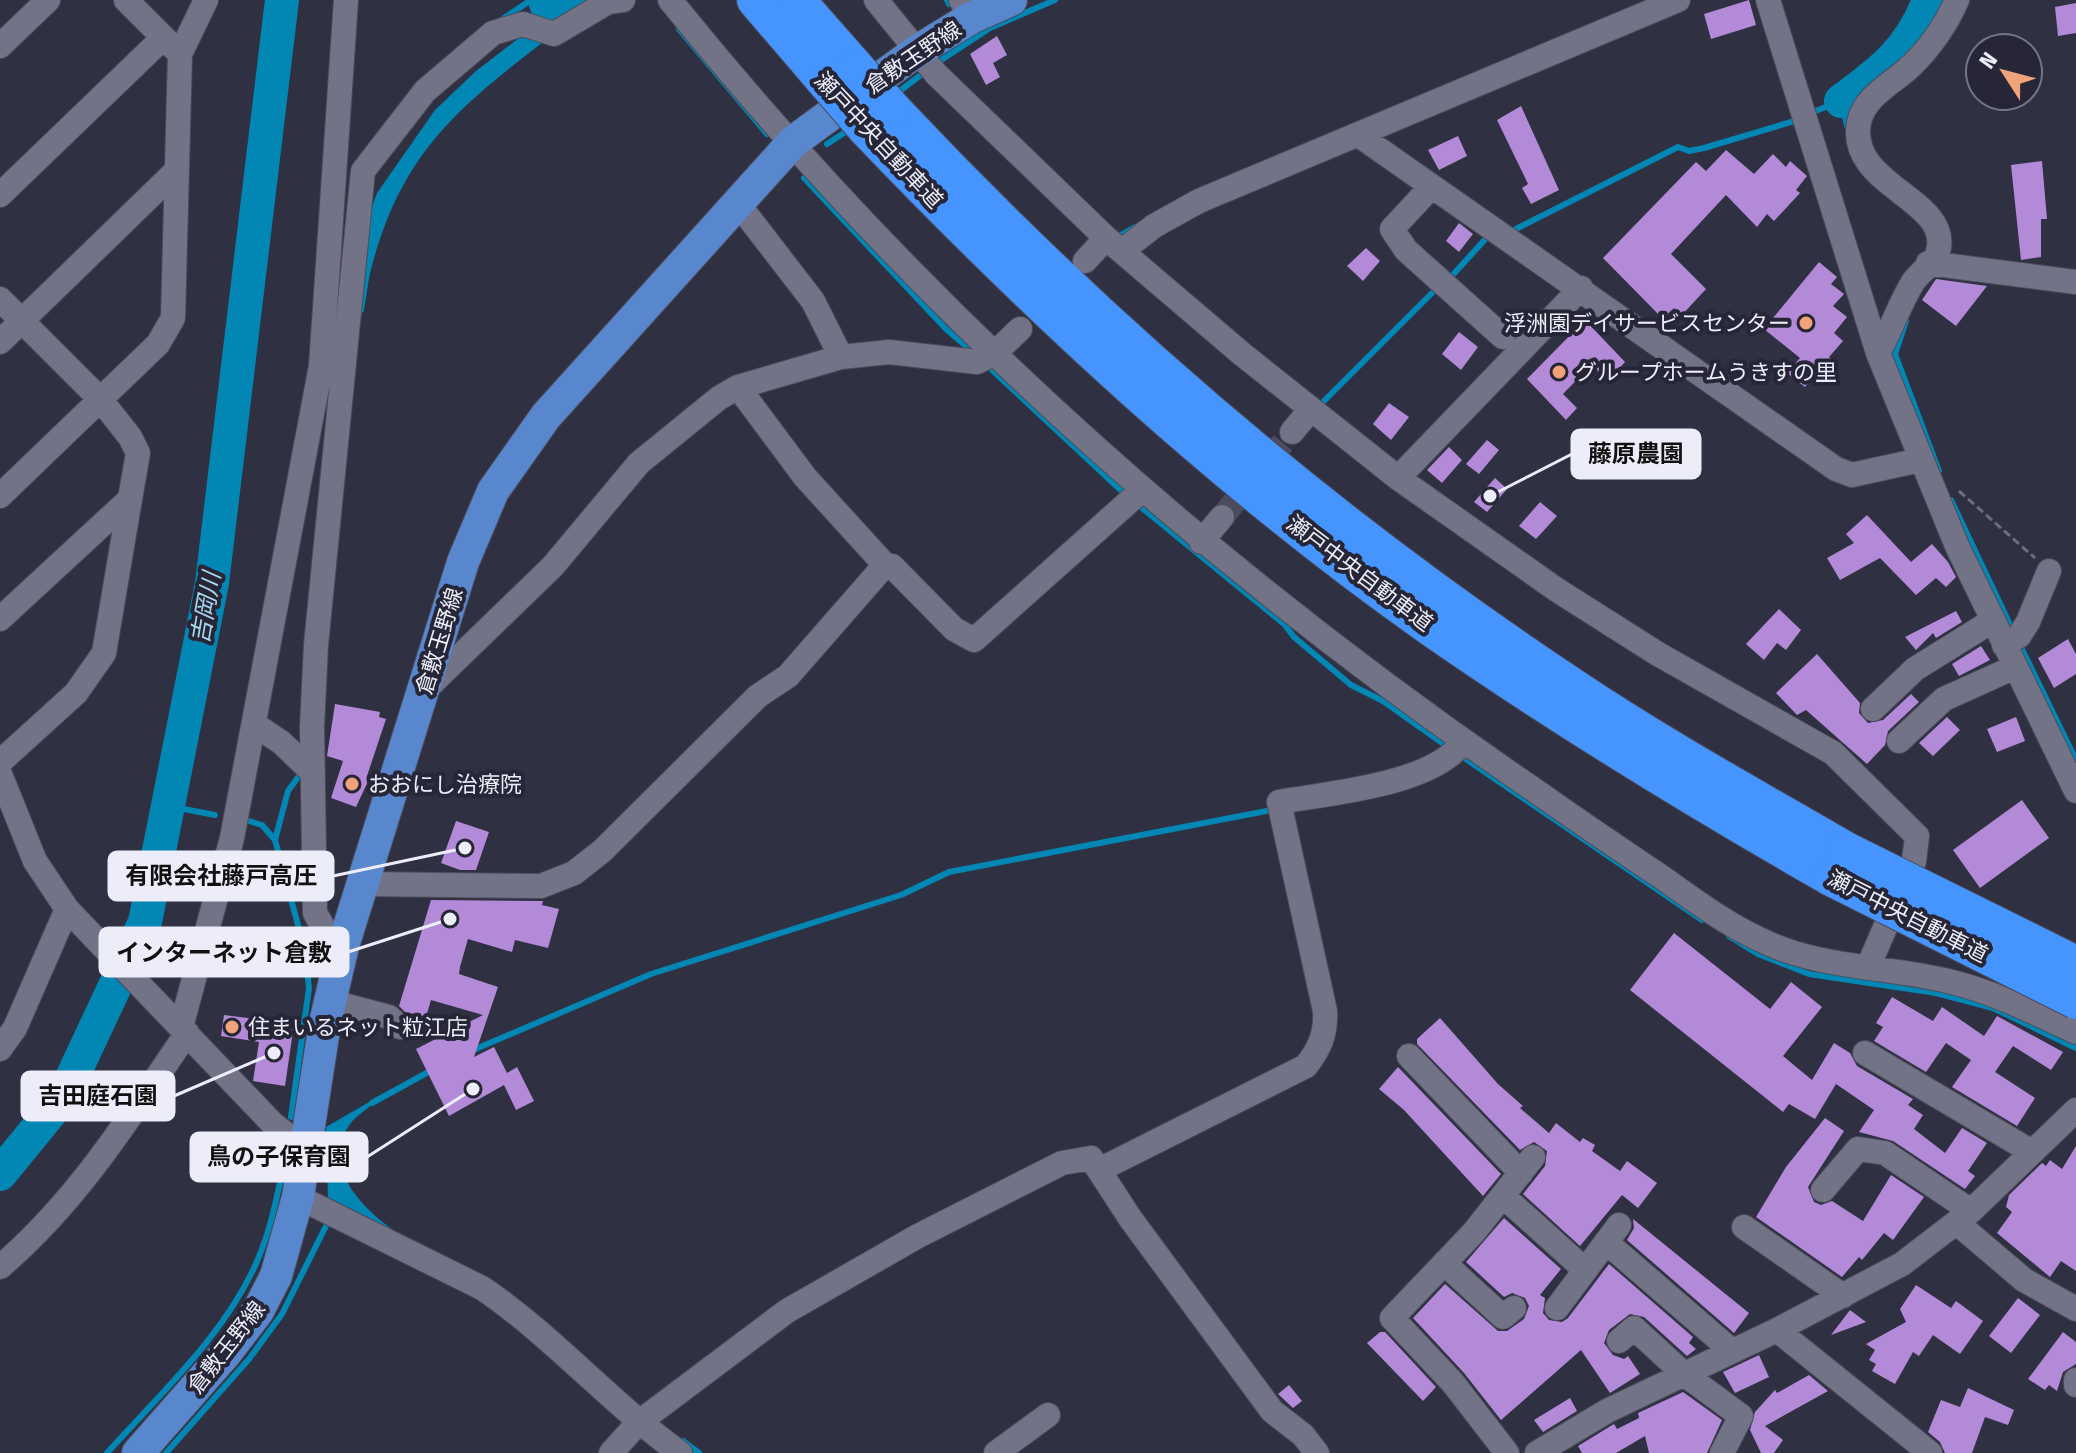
<svg xmlns="http://www.w3.org/2000/svg" width="2076" height="1453" font-family="'Fira Sans Condensed','Noto Sans JP',sans-serif">
<style>
.water{fill:#0287b5}
.lines{fill:none;stroke-linecap:round;stroke-linejoin:round}
.stream{stroke:#0287b5;stroke-width:6}
.river{stroke:#0287b5;stroke-width:34}
.building{fill:#b38ad8}
.minor-tunnel{stroke:#4b4c5d;stroke-width:24;stroke-dasharray:24 12;stroke-linecap:butt}
.minor-casing{stroke:#4b4b5a;stroke-width:26}
.major-casing{stroke:#4b4b5a;stroke-width:34}
.highway-casing{stroke:#4b4b5a;stroke-width:38}
.path{stroke:#6c6d7d;stroke-width:3;stroke-dasharray:8 4;stroke-linecap:butt}
.minor{stroke:#727387;stroke-width:24}
.major{stroke:#5887ce;stroke-width:32}
.highway{stroke:#4694fe;stroke-width:36}
.highway-bridge-casing{stroke:#4b4b5a;stroke-width:38;stroke-linecap:butt}
.highway-bridge{stroke:#4694fe;stroke-width:36}
.poi-dot{fill:#f0a27a;stroke:#262637;stroke-width:3}
.labels{text-anchor:middle;stroke-width:8;stroke-linejoin:round;paint-order:stroke}
.street-label{font-size:22px;fill:#ecedf9;stroke:#262637}
.poi-label{font-size:22px;fill:#ecedf9;stroke:#262637;text-anchor:start}
.water-label{font-size:24px;font-style:italic;fill:#a8d6ef;stroke:#262637}
.leader{fill:none;stroke:#ecedf9;stroke-width:3}
.callout-dot{fill:#ecedf9;stroke:#262637;stroke-width:3}
.callout{fill:#ecedf9;stroke:#ecedf9;stroke-width:3}
.callout-label{font-size:24px;text-anchor:middle;font-weight:bold;fill:#111}
</style>
<rect width="100%" height="100%" fill="#2f3042"/>
<path class="water" d="M527,0H596C482,94 402,130 367,286L361,284L369,215L377,193L435,110L476,71L528,31L533,18Z
M376,1098C372,1108 357,1114 350,1124C318,1167 366,1213 401,1235L328,1200L326,1127Z"/>
<g class="lines">
<path class="stream" d="M947,0L949,4
M501,20L531,0
M679,29L767,134
M935,64L990,28L1055,0
M897,93L926,71
M1808,114L1841,101L1848,129
M827,144L850,129
M804,178L946,329L974,353
M1516,229L1678,147L1689,151L1704,148L1798,120
M1119,236L1137,226
M1449,279L1490,234
M361,310L366,278
M1906,321L1895,354L1939,471
M992,370L1125,494
M1320,405L1436,289
M1951,500L2013,631
M1142,508L1284,624L1294,637L1351,685L1383,701L1448,747
M2018,641L2076,760
M1457,753L1702,920
M168,806L215,815
M249,821L262,825L275,840
M1729,936L1758,954L1809,974L1936,993L1993,1008L2076,1048
M471,1051L651,974L901,895L949,872L1272,810
M372,1103L432,1070
M291,1117L309,988L305,951L275,840L288,791L302,772
M683,1441L699,1453
M107,1453C160,1394 227,1333 258,1259C271,1229 277,1196 284,1164
M166,1453L249,1359L282,1314L329,1220"/>
<path class="river" d="M1841,101C1883,70 1910,50 1929,0
M0,1174L63,1097L145,922L212,583L282,0"/>
</g>
<path class="building" d="M1749,0L1756,25L1711,39L1704,14Z
M2076,3V33L2058,36L2055,7Z
M997,36L1007,55L993,63L1000,77L986,85L970,54Z
M1521,106L1559,190L1531,204L1522,188L1528,184L1497,120Z
M1458,136L1467,156L1439,170L1428,150Z
M1726,150L1754,174L1773,154L1786,167L1790,161L1807,176L1796,190L1800,193L1774,221L1767,214L1757,227L1726,195L1671,254L1706,289L1681,316L1674,308L1663,319L1603,258L1696,162L1706,171Z
M2042,161L2047,219H2041V257L2021,260L2011,165Z
M1459,223L1473,234L1459,252L1446,241Z
M1366,248L1380,261L1363,281L1347,266Z
M1819,262L1837,277L1831,284L1844,294L1833,306L1847,317L1834,333L1843,341L1829,357L1838,365L1824,383L1814,375L1805,387L1787,373L1800,358L1764,329Z
M1936,279L1987,286L1956,326L1922,300Z
M1585,320L1625,362L1607,381L1592,364L1563,394L1577,408L1566,420L1527,379Z
M1459,332L1478,347L1461,370L1442,354Z
M1389,403L1409,417L1391,440L1373,424Z
M1487,440L1499,450L1479,474L1466,464Z
M1449,447L1462,460L1442,483L1427,470Z
M1495,478L1507,489L1487,512L1474,502Z
M1540,502L1557,516L1536,539L1519,526Z
M1867,515L1911,562L1932,544L1948,562L1956,577L1946,587L1936,578L1916,595L1880,558L1840,580L1827,558L1854,543L1846,534Z
M1779,609L1801,630L1786,650L1777,643L1764,660L1746,644Z
M1956,611L1962,622L1936,638L1933,633L1916,650L1905,637Z
M2068,639L2076,654V674L2054,688L2038,658Z
M1981,646L1990,660L1959,676L1952,664Z
M1817,654L1860,703L1859,713L1868,723L1883,720L1911,694L1919,702L1888,731L1885,745L1867,764L1806,710L1797,715L1776,693Z
M335,704L380,712L379,717L386,719L367,776L370,777L356,807L331,798L343,761L327,756Z
M1947,717L1960,730L1933,756L1919,743Z
M2016,717L2025,741L1997,752L1987,729Z
M2022,800L2049,838L1980,888L1953,850Z
M456,821L489,832L476,870H460L441,863Z
M431,900L543,901L542,905L559,909L548,948L515,940L512,952L468,939L460,967L459,974L498,987L474,1057L494,1047L507,1073L517,1067L534,1101L516,1110L504,1085L449,1116L416,1049L483,1015L431,1000L426,1017L405,1012L399,1006Z
M1674,933L1770,1009L1791,982L1822,1007L1783,1056L1812,1080L1834,1043L1850,1053L1857,1066L1913,1099L1908,1105L1923,1115L1914,1129L1945,1153L1962,1128L1987,1143L1968,1171L1975,1176L1965,1189L1893,1141L1859,1132L1874,1110L1836,1084L1815,1119L1789,1104L1783,1112L1630,990Z
M1892,997L1933,1021L1942,1007L1984,1036L1997,1016L2063,1052L2051,1070L2013,1046L1995,1072L2035,1098L2017,1126L1952,1087L1971,1060L1946,1043L1926,1072L1874,1041L1883,1027L1876,1023Z
M224,1015L294,1024L285,1086L253,1081L259,1042L221,1036Z
M1440,1018L1498,1084L1523,1106L1520,1108L1549,1133L1556,1123L1580,1142L1583,1138L1595,1145L1592,1151L1620,1171L1627,1161L1657,1183L1638,1208L1622,1195L1580,1246L1523,1194L1545,1166L1547,1151L1534,1142L1520,1150L1417,1044V1039Z
M1398,1067L1501,1174L1483,1196L1404,1110L1379,1089Z
M1825,1118L1844,1131L1808,1187L1814,1202L1821,1205L1832,1201L1863,1221L1891,1175L1924,1197L1893,1240L1884,1233L1862,1260L1859,1257L1842,1277L1756,1217L1786,1167Z
M2076,1146V1271L2061,1261L2050,1277L1997,1233L2012,1212L2006,1207L2009,1195L2042,1163L2046,1166L2050,1160L2062,1169Z
M1504,1218L1561,1269L1540,1295L1545,1298L1543,1313L1549,1320L1562,1322L1568,1318L1609,1264L1693,1337L1689,1343L1696,1349L1687,1356L1644,1317L1630,1314L1609,1330L1604,1343L1613,1355L1624,1359L1628,1356L1640,1374L1610,1393L1581,1350L1501,1420L1464,1373L1413,1318L1445,1284L1498,1331H1507L1524,1319L1529,1306L1525,1298L1512,1293L1504,1297L1466,1262Z
M1633,1219L1749,1313L1734,1333L1627,1240L1634,1228Z
M1916,1285L1951,1308L1956,1301L1983,1321L1960,1354L1933,1335L1919,1356L1913,1352L1895,1384L1872,1371L1876,1364L1869,1360L1875,1350L1866,1344L1906,1322L1900,1309Z
M2018,1298L2040,1315L2011,1353L1989,1336Z
M1850,1310L1866,1322L1831,1335Z
M1380,1332H1385L1436,1387L1423,1401L1367,1343Z
M2063,1332L2076,1342V1364L2063,1372L2057,1391L2049,1385L2045,1390L2028,1379Z
M1759,1355L1769,1377L1735,1393L1723,1372Z
M1809,1375L1828,1391L1765,1426L1783,1440L1774,1453H1761L1750,1430L1755,1412L1775,1390L1777,1393Z
M1289,1385L1302,1401L1293,1408L1278,1394Z
M1968,1388L2014,1410L2008,1425L1985,1417L1972,1453H1945L1940,1442L1928,1432L1941,1400L1960,1407Z
M1683,1392L1722,1420L1707,1453H1649L1645,1436L1616,1453H1582L1578,1446L1614,1424L1617,1429L1639,1418L1638,1413Z
M1570,1398L1577,1411L1543,1432L1534,1420Z"/>
<g class="lines">
<path class="minor-tunnel" d="M1222,517L1292,432"/>
<g class="minor-casing">
<path id="minor" d="M670,0C915,304 1208,567 1530,787C1574,818 1618,848 1663,878C1694,900 1726,924 1761,940C1820,969 1889,966 1952,982C1996,993 2035,1013 2076,1032
M876,0L936,74L1106,238L1242,354L1398,478L1557,590L1658,654L1833,753L1917,836L1914,861L1868,967
M961,0L971,18
M1768,0L1878,353L1957,546L2076,791
M0,46L48,0
M180,54L206,0
M1360,136L1836,469L1852,475L1920,460
M1431,187L1392,229L1406,250L1503,337
M0,195L163,38
M736,201L813,301L841,357
M1122,251L1154,226L1199,201L1678,0
M1085,261L1106,238
M1928,263L2076,282
M0,299L100,399L130,437L138,453L130,499L0,619
M0,342L177,170
M1878,353C1891,330 1899,305 1913,282C1919,273 1934,263 1937,255C1957,199 1846,188 1859,122C1865,95 1894,83 1912,65C1930,48 1947,23 1957,0
M1292,432L1311,409
M1398,478L1581,288
M0,496L158,344L173,318L180,54L126,0
M1201,542L1222,517
M885,565L892,566L954,629L974,640L1142,490
M2004,645L2019,636L2028,622L2049,571
M425,690L553,566L639,463L719,398L738,387L841,357L889,352L977,362L994,354L1020,329
M1873,709L1915,669L1992,621
M254,724L282,743L313,773
M1899,741L1944,699L2015,667
M0,762L76,693L104,653L130,499
M0,774L35,861L67,909L273,1124L290,1137L306,1142
M362,884L541,886L574,873L602,851L758,696L788,676L885,565L805,477L738,387
M343,946L329,937L315,913L312,727L316,645L363,171L425,91L493,33L523,24L554,34L608,2L623,0
M329,1001L389,1017L400,1027
M181,1027L232,838L321,366L346,0
M0,1049L15,1028L67,909
M1865,1053L2032,1152
M1409,1056L1521,1173
M1099,1170L1306,1066C1320,1048 1326,1034 1325,1011L1279,802C1330,793 1432,785 1463,742
M1823,1190L1858,1149L1885,1153L1971,1211
M1503,1196L1585,1270
M298,1197L482,1288C553,1336 610,1403 680,1453
M1957,1223L2024,1280L2076,1309
M1744,1227L1843,1296
M1606,1242L1732,1351
M1444,1263L1503,1317L1514,1308
M0,1267C77,1202 131,1115 187,1033
M1557,1308L1619,1225
M1777,1330L1930,1453
M1619,1341L1634,1328L1684,1374L1741,1416L1722,1453
M2076,1380V1385
M611,1453L638,1423L787,1311L918,1236L1062,1163L1091,1158L1130,1218L1272,1411L1303,1435L1317,1453
M996,1453L1048,1415
M1507,1453L1453,1383L1392,1318L1474,1232L1533,1157
M1537,1453L1607,1411L1777,1330L1902,1264L1971,1211L2076,1110"/>
</g>
<g class="major-casing">
<path id="major" d="M138,1453L225,1354L258,1311L276,1276L298,1197L325,1023L343,946L463,562L493,491L546,416L793,142L917,51L971,18L1011,0"/>
</g>
<g class="highway-casing">
<path id="highway" d="M755,0L827,84
M797,0L855,66
M892,108C1098,327 1323,521 1574,687C1662,746 1755,797 1846,850
M865,128C1039,310 1223,481 1428,626C1558,717 1693,799 1831,878"/>
</g>
<path class="path" d="M1959,491L2035,558"/>
<use href="#minor" class="minor"/>
<use href="#major" class="major"/>
<use href="#highway" class="highway"/>
<g class="highway-bridge-casing">
<path id="highway-bridge" d="M855,66L892,108
M827,84L865,128
M1846,850L2076,964
M1831,878L2076,1001"/>
</g>
<use href="#highway-bridge" class="highway-bridge"/>
</g>
<g class="poi-dot">
<circle cx="1806" cy="323" r="8"/>
<circle cx="1559" cy="372" r="8"/>
<circle cx="352" cy="784" r="8"/>
<circle cx="232" cy="1027" r="8"/>
</g>
<g class="labels">
<g class="street-label">
<text transform="translate(913 57) rotate(-34)" y="8">倉敷玉野線</text>
<text transform="translate(879 140) rotate(47)" y="8">瀬戸中央自動車道</text>
<text transform="translate(1360 573) rotate(37)" y="8">瀬戸中央自動車道</text>
<text transform="translate(439 641) rotate(-73)" y="8">倉敷玉野線</text>
<text transform="translate(1908 916) rotate(27)" y="8">瀬戸中央自動車道</text>
<text transform="translate(226 1347) rotate(-52)" y="8">倉敷玉野線</text>
</g>
<g class="poi-label">
<text x="1790" y="331" text-anchor="end">浮洲園デイサービスセンター</text>
<text x="1575" y="380">グループホームうきすの里</text>
<text x="368" y="792">おおにし治療院</text>
<text x="248" y="1035">住まいるネット粒江店</text>
</g>
<g class="water-label">
<text transform="translate(206 608) rotate(-80)" y="8">吉岡川</text>
</g>
</g>
<path class="leader" d="M1490 496L1572 454M465 848L333 876M450 919L348 952M274 1053L174 1096M473 1089L367 1157"/>
<g class="callout-dot">
<circle cx="1490" cy="496" r="8"/>
<circle cx="465" cy="848" r="8"/>
<circle cx="450" cy="919" r="8"/>
<circle cx="274" cy="1053" r="8"/>
<circle cx="473" cy="1089" r="8"/>
</g>
<g class="callout">
<rect x="1572" y="430" width="128" height="48" rx="8"/>
<rect x="109" y="852" width="224" height="48" rx="8"/>
<rect x="100" y="928" width="248" height="48" rx="8"/>
<rect x="22" y="1072" width="152" height="48" rx="8"/>
<rect x="191" y="1133" width="176" height="48" rx="8"/>
</g>
<g class="callout-label">
<text x="1636" y="462">藤原農園</text>
<text x="221" y="884">有限会社藤戸高圧</text>
<text x="224" y="961">インターネット倉敷</text>
<text x="98" y="1104">吉田庭石園</text>
<text x="279" y="1165">鳥の子保育園</text>
</g>
<g transform="translate(2004 72) rotate(306)"><circle r="38" fill="#262637" stroke="#757685" stroke-width="2"/>
<path d="M0-6L14 30L0 20L-14 30Z" fill="#f0a27a"/>
<text y="-12" font-size="22" font-weight="bold" text-anchor="middle" fill="#ecedf9">N</text>
</g>
</svg>
